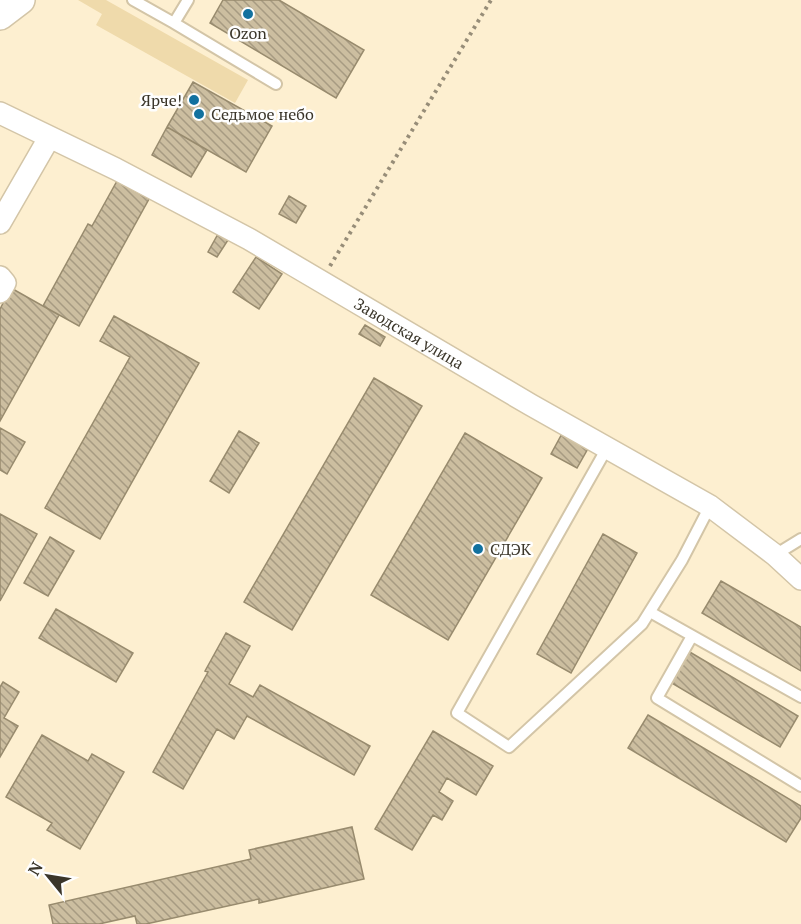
<svg xmlns="http://www.w3.org/2000/svg" width="801" height="924" font-family="'PT Serif',serif">
<style>
.green{fill:#efdaab}
.building{fill:url(#building-back-hatch);stroke:#988b6e;stroke-width:1.5}
.lines{fill:none;stroke-linecap:round;stroke-linejoin:round}
.service-casing{stroke:#d3c5a7;stroke-width:14}
.minor-casing{stroke:#d3c5a7;stroke-width:24}
.tertiary-casing{stroke:#d3c5a7;stroke-width:30}
.path{stroke:#978d78;stroke-width:4;stroke-dasharray:3 4.5;stroke-linecap:butt}
.service{stroke:#fff;stroke-width:10}
.minor{stroke:#fff;stroke-width:21}
.tertiary{stroke:#fff;stroke-width:27}
.poi-dot{fill:#12719f;stroke:#fefefe;stroke-width:2}
.labels{text-anchor:middle;stroke-width:5;stroke-linejoin:round;paint-order:stroke}
.poi-label{font-size:16px;fill:#3a3529;stroke:#fefefe;text-anchor:start}
.street-label{font-size:16px;fill:#3a3529;stroke:#fefefe}
</style>
<defs>
<pattern id="building-back-hatch" width="6" height="6" patternUnits="userSpaceOnUse" patternTransform="scale(1.5)"><rect width="6" height="6" fill="#ccbea0"/><path d="M-1 5l2 2M0 0l6 6M5-1l2 2" fill="none" stroke="#a79b82"/></pattern>
</defs>
<rect width="100%" height="100%" fill="#fdefd0"/>
<path class="green" d="M78,0H106L248,80L235,103L96,25L102,14Z"/>
<path class="building" d="M223,0H279L364,50L336,98L210,23Z
M193,82L272,126L246,172L167,127Z
M167,127L207,150L191,177L152,155Z
M117,181L149,199L79,326L43,306L88,224L92,226Z
M289,196L306,206L296,223L279,214Z
M218,234L228,240L217,257L208,252Z
M256,257L282,274L259,309L233,292Z
M11,288L59,315L0,421V309Z
M114,316L199,363L100,539L45,508L130,357L100,341Z
M365,325L385,337L380,346L359,334Z
M374,378L422,406L292,630L244,602Z
M0,428L25,442L7,474L0,470Z
M564,430L590,445L577,468L551,454Z
M239,431L259,443L229,493L210,481Z
M465,433L542,478L448,640L371,595Z
M0,514L37,534L0,601Z
M603,534L637,553L571,673L537,654Z
M50,537L74,551L48,596L24,583Z
M721,581L801,627V671L702,613Z
M56,609L133,653L116,682L39,638Z
M226,633L250,646L229,684L253,697L260,685L370,746L354,775L247,716L234,739L217,729L183,789L153,772L208,672L205,671Z
M688,651L798,716L780,747L670,682Z
M3,682L19,692L4,718L18,726L0,757V687Z
M648,715L801,806V818L786,842L628,748Z
M433,731L493,766L476,795L447,778L439,792L453,801L442,820L433,815L412,850L375,829Z
M42,735L88,761L92,754L124,772L80,849L47,830L52,823L6,797Z
M352,827L364,879L259,903V899L146,924H137L135,916L99,924H53L49,905L251,859L249,850Z"/>
<g class="lines">
<g class="service-casing">
<path id="service" d="M133,0L174,23L188,0
M174,23L276,84
M607,448L457,713L509,747L642,624L682,560L710,506
M775,555L801,539
M650,612L801,697
M692,636L657,698L801,786"/>
</g>
<g class="minor-casing">
<g id="minor">
<path id="s1" d="M0,113L116,169L249,239L531,405L710,506L775,555L801,579"/>
<path d="M0,223L49,138"/>
<path d="M0,277L5,283L0,292"/>
</g>
</g>
<g class="tertiary-casing">
<path id="tertiary" d="M0,16L21,0"/>
</g>
<path class="path" d="M330,266L491,0"/>
<use href="#service" class="service"/>
<use href="#minor" class="minor"/>
<use href="#tertiary" class="tertiary"/>
</g>
<g class="poi-dot">
<circle cx="248" cy="14" r="6"/>
<circle cx="194" cy="100" r="6"/>
<circle cx="199" cy="114" r="6"/>
<circle cx="478" cy="549" r="6"/>
</g>
<g class="labels">
<g class="poi-label">
<text x="248" y="39" text-anchor="middle">Ozon</text>
<text x="182" y="106" text-anchor="end">Ярче!</text>
<text x="211" y="120">Седьмое небо</text>
<text x="490" y="555">СДЭК</text>
</g>
<g class="street-label">
<text dy="6" stroke="none"><textPath href="#s1" startOffset="465">Заводская улица</textPath></text>
</g>
</g>
<g transform="translate(48 876) rotate(300)" stroke="#fefefe" stroke-width="4.5" paint-order="stroke">
<path d="M0-4.5L10 22L0 15L-10 22Z" fill="#3a3529"/>
<text y="-9" font-size="16" font-weight="bold" text-anchor="middle" fill="#3a3529">N</text>
</g>
</svg>
